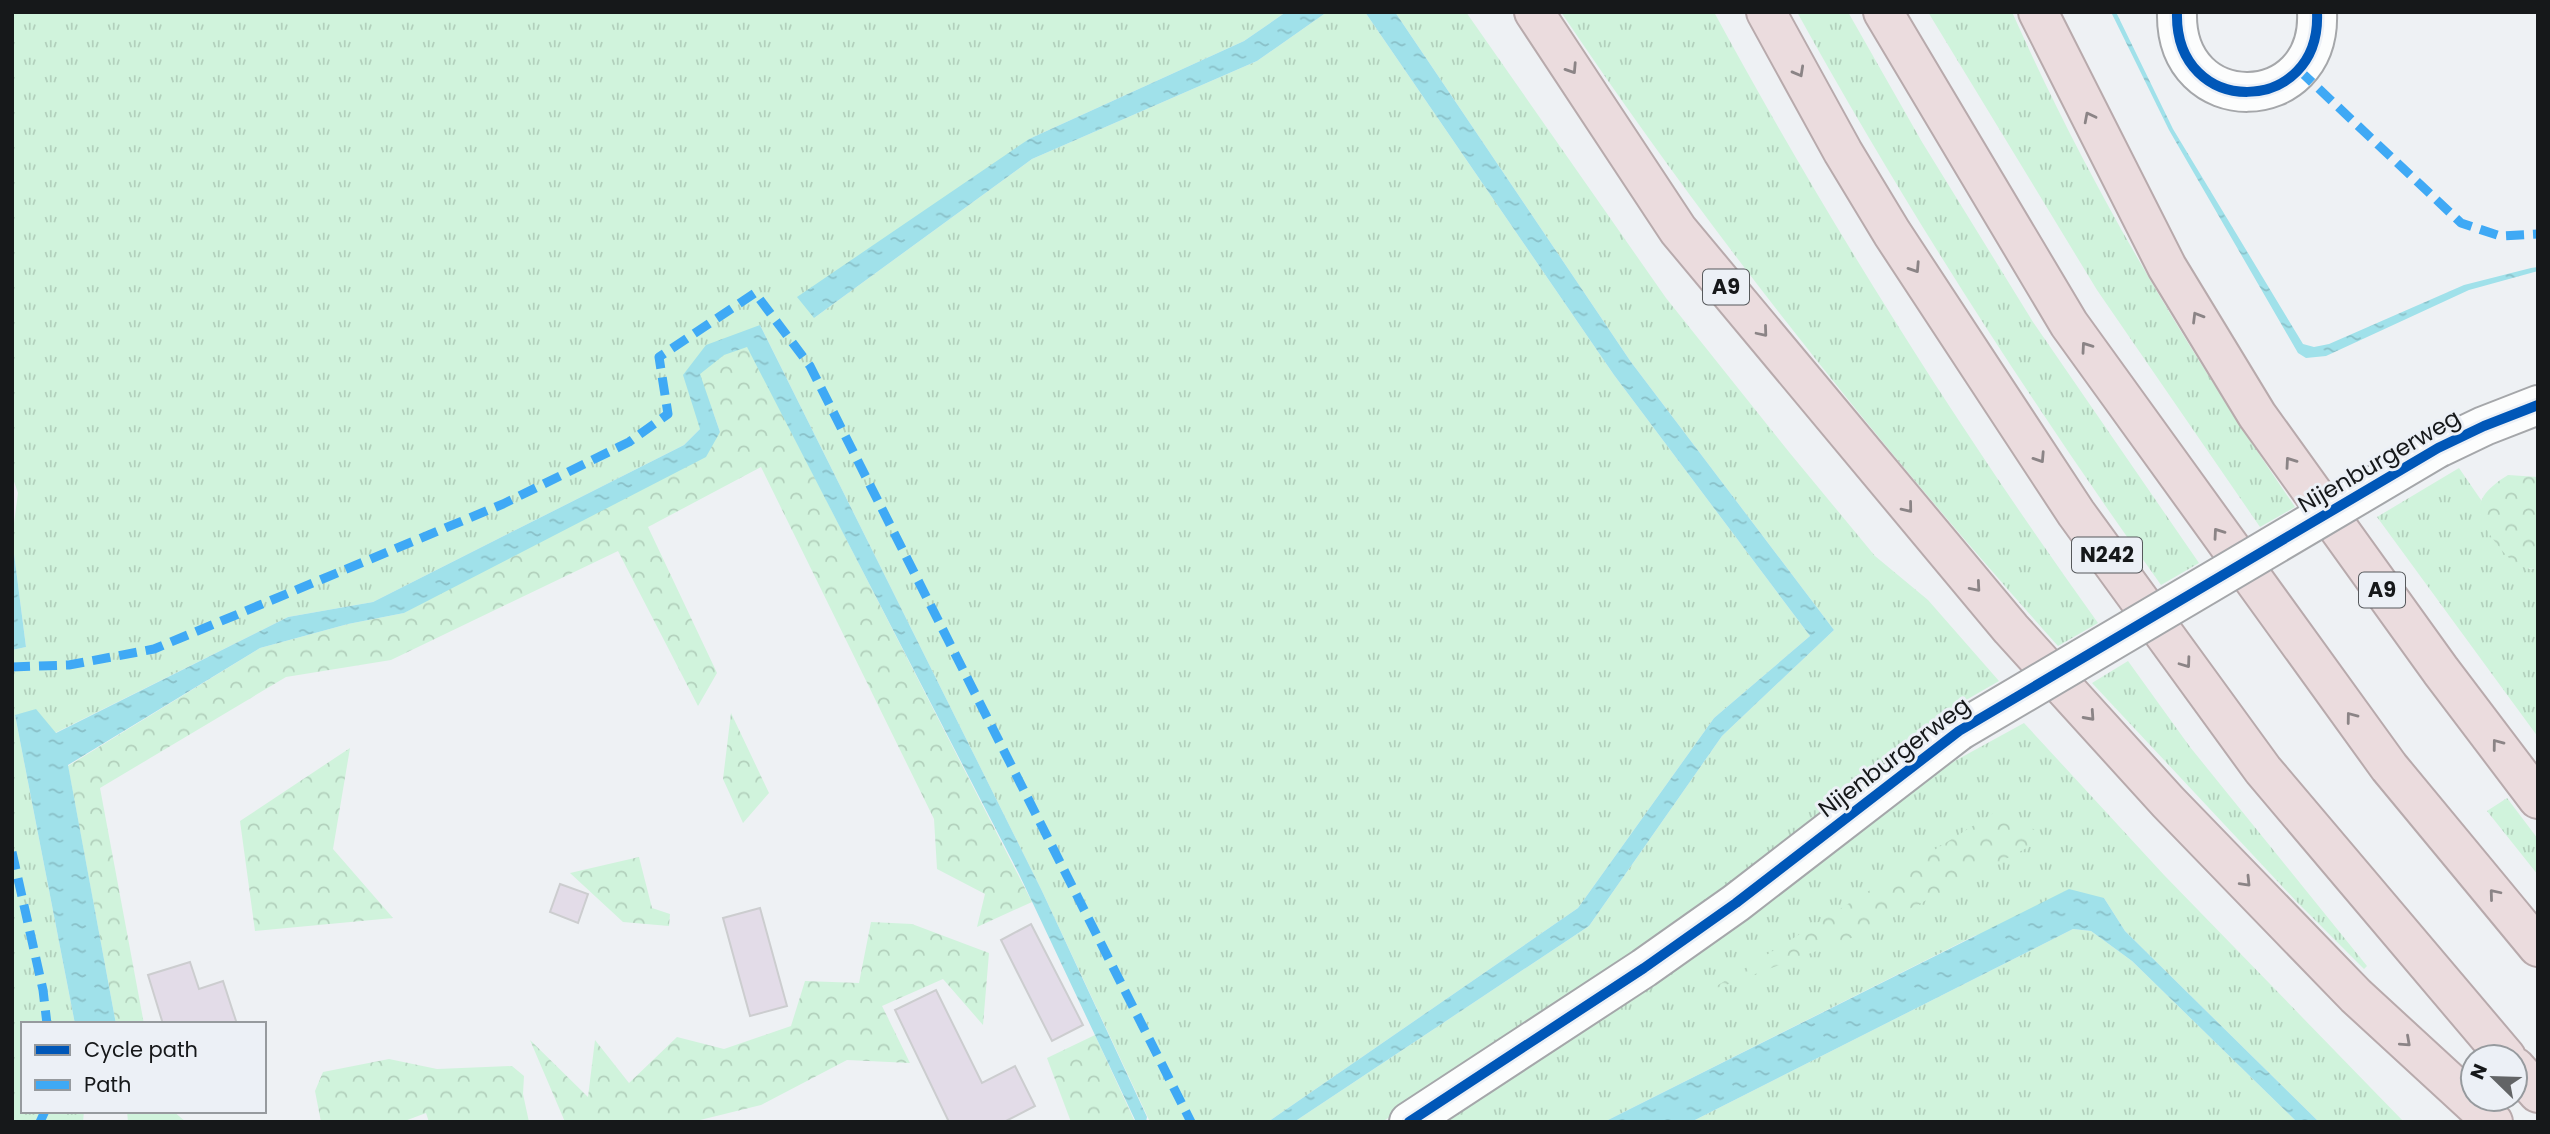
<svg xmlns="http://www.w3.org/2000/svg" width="2550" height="1134" font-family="Poppins,sans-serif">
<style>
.grass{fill:url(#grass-tufts)}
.forest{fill:url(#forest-crowns)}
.water{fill:url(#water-ripples)}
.building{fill:#e3dce8;stroke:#cccdcf;stroke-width:2}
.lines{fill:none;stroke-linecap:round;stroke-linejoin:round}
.street-casing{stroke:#a5a7aa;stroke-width:42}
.highway-casing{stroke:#b8aaac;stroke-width:42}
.street{stroke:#fcfdfd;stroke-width:38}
.highway{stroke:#ebdcde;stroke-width:38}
.street-bridge-casing{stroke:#a5a7aa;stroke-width:42;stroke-linecap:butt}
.street-bridge{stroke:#fcfdfd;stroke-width:38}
.quiet{stroke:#3fa9f5;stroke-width:9;stroke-dasharray:18 9;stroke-linecap:butt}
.cycleway-casing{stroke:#ecf0f6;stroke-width:15}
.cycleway{stroke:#0057b8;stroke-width:10}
.oneway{stroke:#8b8486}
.labels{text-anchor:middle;stroke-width:6;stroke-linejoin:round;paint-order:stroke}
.shield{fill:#ecf0f6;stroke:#56595c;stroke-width:2}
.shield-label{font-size:21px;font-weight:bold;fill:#16181a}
.street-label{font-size:23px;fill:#16181a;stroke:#ecf0f6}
</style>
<defs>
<pattern id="grass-tufts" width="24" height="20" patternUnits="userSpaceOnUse" patternTransform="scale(1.75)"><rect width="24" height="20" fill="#d0f3dc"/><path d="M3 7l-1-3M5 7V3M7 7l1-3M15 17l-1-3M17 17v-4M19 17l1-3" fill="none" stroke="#b2d0bc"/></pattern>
<pattern id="forest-crowns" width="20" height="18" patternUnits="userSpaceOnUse" patternTransform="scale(1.75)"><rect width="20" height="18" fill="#d0f3dc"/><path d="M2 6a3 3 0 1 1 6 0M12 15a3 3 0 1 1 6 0" fill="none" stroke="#b2d0bc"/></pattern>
<pattern id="water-ripples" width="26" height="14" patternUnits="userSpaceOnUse" patternTransform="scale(1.75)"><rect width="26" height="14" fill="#a0e1ea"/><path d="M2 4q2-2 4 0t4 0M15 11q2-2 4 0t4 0" fill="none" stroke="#89c0c8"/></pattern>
</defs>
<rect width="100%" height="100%" fill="#eef1f4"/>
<path class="grass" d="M12,12H1286L1244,41L1029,139L814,318L1032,159L1257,61L1327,12H1365L1614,375L1810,636L1714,718L1578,908L1268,1122H1150L1042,891L760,325L700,429L684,445L373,602L288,617L55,733L15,715L75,1024H23V1111H84L83,1122H12V650L26,647L12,538L18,493L12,476Z
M1395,12H1466L1666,298L1789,452L1875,556L1928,600L1999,681L1935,718L1926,730L1772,859L1566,1003L1382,1122H1294L1589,926L1722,736L1834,630L1631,362Z
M1561,12H1714C1829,224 1958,428 2098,623L2058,646C1879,446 1711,235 1561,12Z
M1797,12H1848L1922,142L2033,322L2199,563L2161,585C2030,401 1907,211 1797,12Z
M1928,12H2012C2092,191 2185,346 2295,507L2260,527L2097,290Z
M2459,468L2481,500L2480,514L2529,569H2538V737L2377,517Z
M2128,661L2190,747L2367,966L2364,969L2296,901L2092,683Z
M2024,723L2164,875L2404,1122H2319L2125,931L2104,898L1974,936L1604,1122H1435L1942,768Z
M2507,798L2538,839V875L2487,811Z
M2073,929L2091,931L2132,961L2297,1122H1691Z"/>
<path class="forest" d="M748,347L1032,902L977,927L985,894L937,869L934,819L761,467L648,527L717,673L698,706L618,551L391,660L286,677L100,788L144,1024H116L68,766L260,648L348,624L404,613L720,432L700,374L724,355Z
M2508,475L2538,477V569C2531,569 2522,568 2516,564C2504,555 2483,529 2480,514C2476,497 2495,483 2508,475Z
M731,713L769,793L743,823L723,779Z
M350,748L333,849L393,918L255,931L240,821Z
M2003,807L2046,838L1859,935L1707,992Z
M639,857L652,908L670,914L669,926L623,922L570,873Z
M871,922L912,924L989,953L983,1025L943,979L882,1006L910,1063L847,1060L761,1105L692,1122H565L530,1040L588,1097L595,1040L629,1083L677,1037L724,1049L791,1026L805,981L859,983Z
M1095,1035L1135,1122H1071L1047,1058Z
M389,1059L437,1069L512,1066L524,1076L523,1094L529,1122H429L426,1113L402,1122H321L315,1091L323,1072Z
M127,1111H173L186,1122H128Z"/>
<path class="water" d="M1286,12H1327L1257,61L1032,159L814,318L797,297L1029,139L1244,41Z
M1365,12H1395L1631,362L1834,630L1722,736L1589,926L1294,1122H1268L1578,908L1714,718L1810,636L1614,375Z
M2111,12H2116L2173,129L2303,344L2314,347L2329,344L2464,285L2531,268L2538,267V271L2469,290L2326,356L2306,358L2298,353L2169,130Z
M760,325L1042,891L1147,1117L1146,1122H1136L1019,874L747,347L724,355L700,374L720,432L706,457L404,613L348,624L260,648L68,765L116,1024H75L15,715L36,709L56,733L288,617L373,602L684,445L700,429L683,375L706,345Z
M12,538L26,647L12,650Z
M2069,889L2104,898L2125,931L2319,1122H2297L2132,961L2091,931L2073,929L1691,1122H1604Z"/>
<path class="building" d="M560,884L588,894L578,923L550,912Z
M760,908L787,1006L750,1016L723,918Z
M1031,924L1083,1025L1052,1041L1001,940Z
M190,962L199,989L223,981L237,1024H163L148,975Z
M936,990L982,1083L1015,1066L1035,1106L1004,1122H949L895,1010Z"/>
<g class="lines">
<g class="street-casing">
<path id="street" d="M2177,12C2174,120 2322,117 2317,12
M2438,448L2484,426L2538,405
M1409,1122L1644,968L1736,903L1959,731"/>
</g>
<g class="highway-casing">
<path id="highway" d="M1534,12L1678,230L2011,629L2168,802L2356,996L2493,1122
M1766,12L1843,152L1892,233L2076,513L2263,770L2506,1057
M1883,12L2069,324L2389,767L2538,947
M2038,12L2167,267L2257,415L2441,671L2538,799
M2515,1067L2538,1093"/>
</g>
<use href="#street" class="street"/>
<use href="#highway" class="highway"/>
<g class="street-bridge-casing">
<path id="street-bridge" d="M1959,731L2438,448"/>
</g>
<use href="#street-bridge" class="street-bridge"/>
<path class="quiet" d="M2299,70L2461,223L2500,236L2538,234
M12,667L69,665L154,649L503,504L629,442L668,414L659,357L755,293L810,366L1191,1122
M12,852L43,990L47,1024
M40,1122L45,1111"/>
<g class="cycleway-casing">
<path id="cycleway" d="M2177,12C2174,120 2322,117 2317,12
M1409,1122L1644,968L1736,903L1959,731L2438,448L2484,426L2538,405"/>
</g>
<use href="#cycleway" class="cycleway"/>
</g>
<defs><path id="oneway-chevron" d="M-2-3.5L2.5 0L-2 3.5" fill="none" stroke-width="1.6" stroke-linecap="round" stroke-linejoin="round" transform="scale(1.75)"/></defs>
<g class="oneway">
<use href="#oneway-chevron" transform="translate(1572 69) rotate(57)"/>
<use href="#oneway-chevron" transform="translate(1799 72) rotate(61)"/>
<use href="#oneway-chevron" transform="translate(2089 117) rotate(-117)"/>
<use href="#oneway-chevron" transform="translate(1915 268) rotate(57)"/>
<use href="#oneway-chevron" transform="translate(2197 317) rotate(-121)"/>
<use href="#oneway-chevron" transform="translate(1763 332) rotate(50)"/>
<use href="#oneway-chevron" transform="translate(2086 347) rotate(-125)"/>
<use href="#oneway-chevron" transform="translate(2040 458) rotate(57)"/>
<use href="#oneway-chevron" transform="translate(2290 462) rotate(-125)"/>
<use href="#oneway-chevron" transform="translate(1908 508) rotate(51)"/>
<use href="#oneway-chevron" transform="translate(2218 533) rotate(-125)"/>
<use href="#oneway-chevron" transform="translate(1976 587) rotate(49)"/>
<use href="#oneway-chevron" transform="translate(2186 663) rotate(54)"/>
<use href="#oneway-chevron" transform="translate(2090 716) rotate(48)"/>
<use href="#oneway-chevron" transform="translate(2351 717) rotate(-127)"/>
<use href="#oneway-chevron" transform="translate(2497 744) rotate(-127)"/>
<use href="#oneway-chevron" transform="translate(2246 882) rotate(46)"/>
<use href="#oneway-chevron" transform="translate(2494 894) rotate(-130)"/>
<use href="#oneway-chevron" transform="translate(2406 1042) rotate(42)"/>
</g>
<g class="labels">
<g class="shield">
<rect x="1703" y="269.5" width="46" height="35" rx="5"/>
<rect x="2072" y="537.5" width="70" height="35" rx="5"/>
<rect x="2359" y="572.5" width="46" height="35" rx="5"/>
</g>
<g class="shield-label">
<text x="1726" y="294">A9</text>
<text x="2107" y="562">N242</text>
<text x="2382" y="597">A9</text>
</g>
<g class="street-label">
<text transform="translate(2379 461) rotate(-30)" y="8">Nijenburgerweg</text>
<text transform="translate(1894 757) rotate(-37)" y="8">Nijenburgerweg</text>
</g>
</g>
<rect width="2550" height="1134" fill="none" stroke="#16181a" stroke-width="28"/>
<rect x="21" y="1022" width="245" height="91" fill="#ecf0f6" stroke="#969a9e" stroke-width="2"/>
<rect x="35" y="1045" width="35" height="10" fill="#0057b8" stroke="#969a9e" stroke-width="2"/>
<text x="84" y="1057" font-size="21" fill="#16181a">Cycle path</text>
<rect x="35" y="1080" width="35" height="10" fill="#3fa9f5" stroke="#969a9e" stroke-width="2"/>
<text x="84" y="1092" font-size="21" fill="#16181a">Path</text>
<g transform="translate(2494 1078) rotate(293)"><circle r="33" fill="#ecf0f6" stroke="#969a9e" stroke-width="2"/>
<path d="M0-5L12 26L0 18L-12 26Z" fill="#626466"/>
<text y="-10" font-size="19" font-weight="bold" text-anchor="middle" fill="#16181a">N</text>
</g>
</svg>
